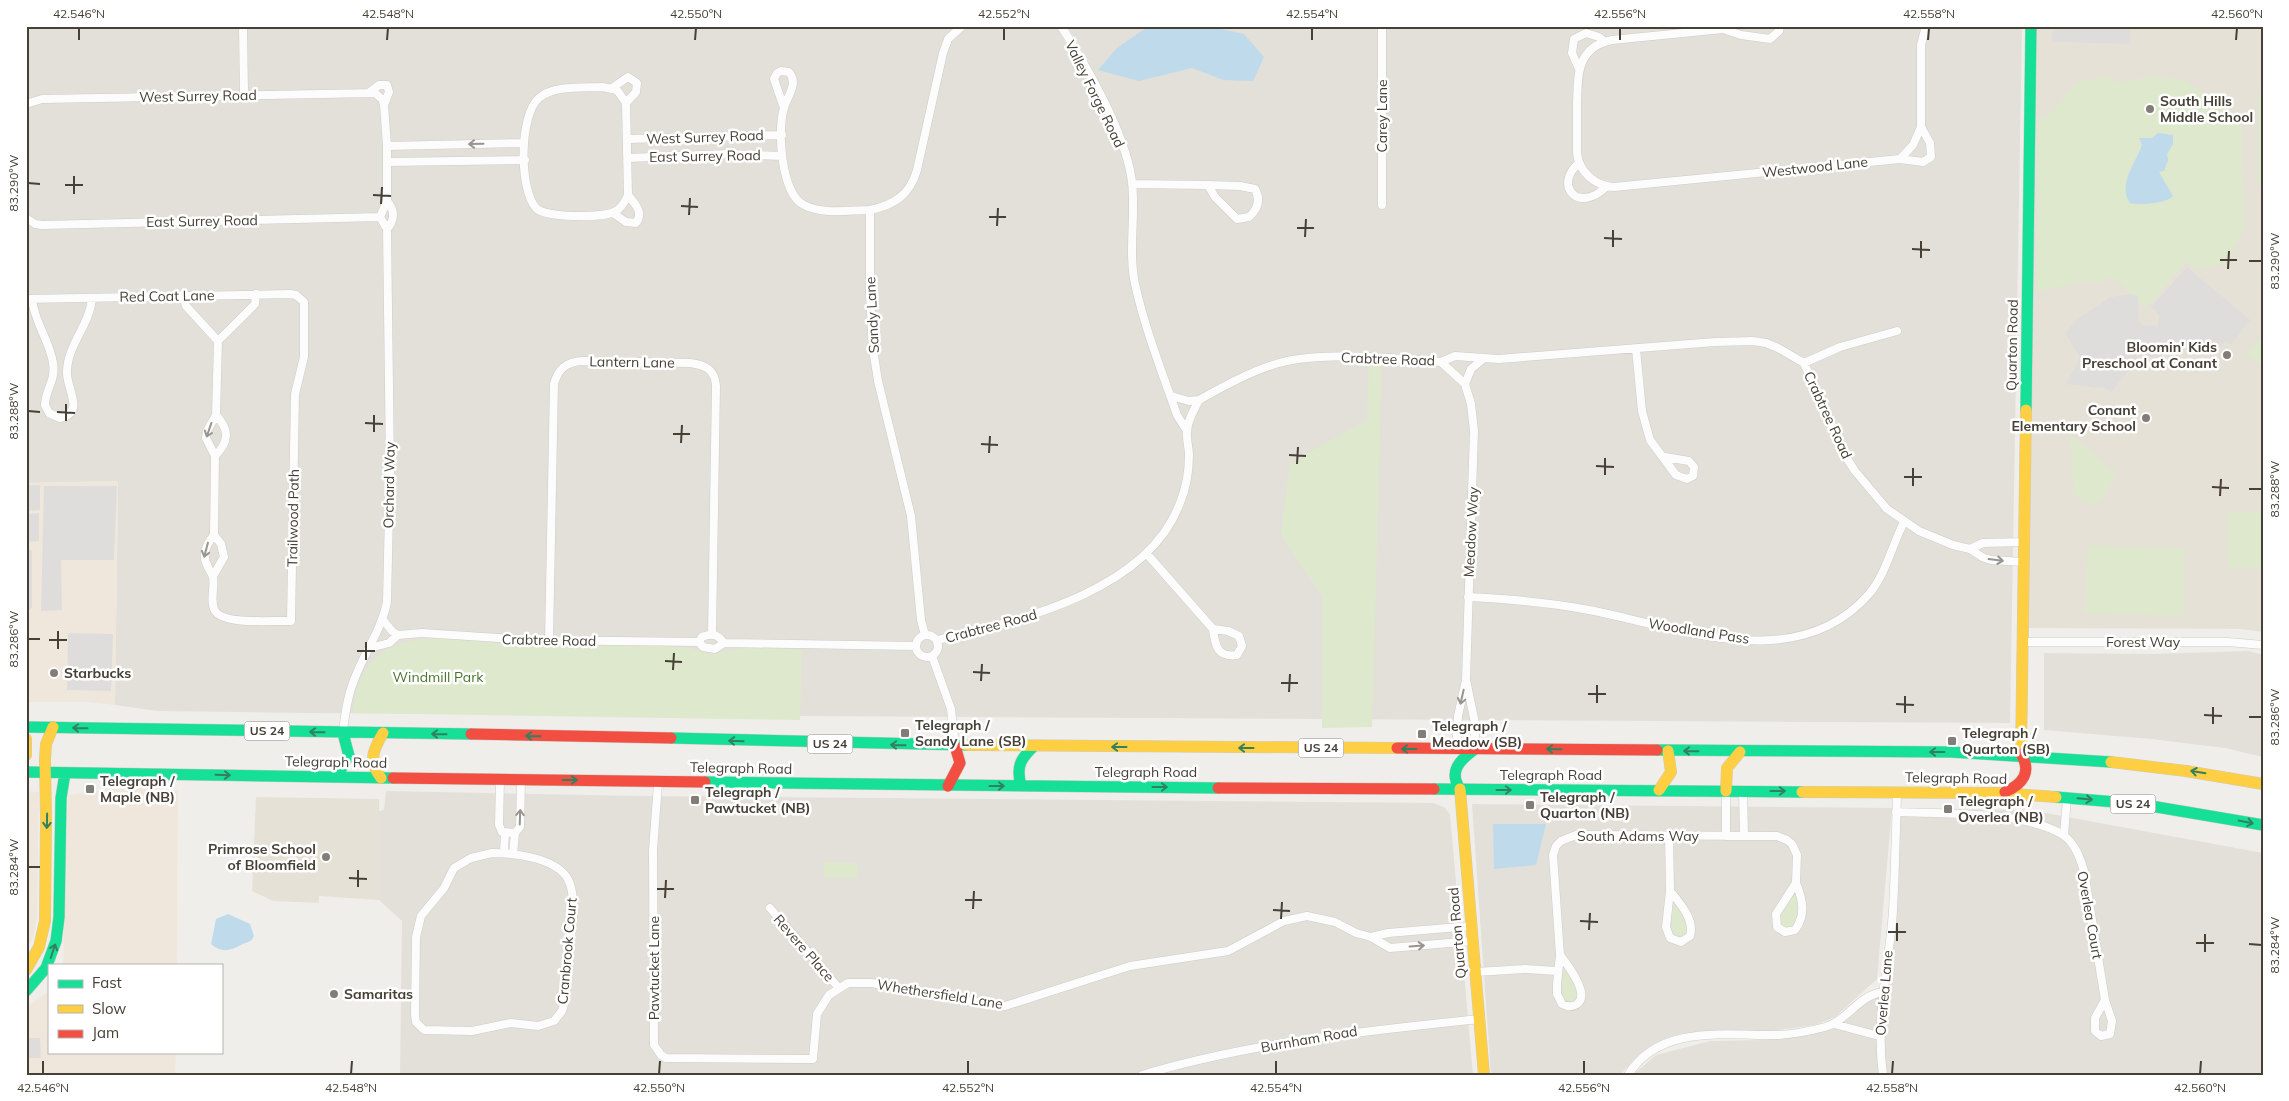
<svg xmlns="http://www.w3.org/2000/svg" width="2289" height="1101" font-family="Mulish,sans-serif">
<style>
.residential{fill:#e3e0d9}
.commercial{fill:#efe7dc}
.education{fill:#e6e1d7}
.green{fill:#dee8cd;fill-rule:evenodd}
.parking{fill:#dfdddb}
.water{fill:#bedaeb}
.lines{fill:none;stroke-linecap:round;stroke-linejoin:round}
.street-casing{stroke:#ceccc8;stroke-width:9}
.fast-casing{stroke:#cecbc2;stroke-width:12}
.slow-casing{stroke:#cecbc2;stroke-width:12}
.jam-casing{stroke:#cecbc2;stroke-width:12}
.street{stroke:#fdfcfc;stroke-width:8}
.fast{stroke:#16e098;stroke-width:11}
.slow{stroke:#ffcf43;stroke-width:11}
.jam{stroke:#f24e42;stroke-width:11}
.oneway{stroke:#989590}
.oneway2{stroke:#33805e}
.ticks{fill:none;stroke:#464037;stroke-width:2}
.poi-dot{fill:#827d76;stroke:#fff;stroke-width:2}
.labels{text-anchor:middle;stroke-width:5;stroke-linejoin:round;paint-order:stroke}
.shield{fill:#fff;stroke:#7e7973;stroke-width:1}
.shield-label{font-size:12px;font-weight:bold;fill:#464037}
.street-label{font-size:14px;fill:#464037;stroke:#fff}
.poi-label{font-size:14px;font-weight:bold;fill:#464037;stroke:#fff;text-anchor:start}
.park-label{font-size:14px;fill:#4a732e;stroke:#fff}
.neatline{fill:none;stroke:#464037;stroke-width:2}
.ticks-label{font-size:12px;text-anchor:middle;fill:#464037}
</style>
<rect width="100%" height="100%" fill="#f0eeeb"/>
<path class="residential" d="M26,26H1056L1079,66L1089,62L1067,26H2022L2010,723L305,713L157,711L115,705L118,481L26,483Z
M2249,651L2263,655V757L2225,748L2151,739L2044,730V653L2152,654Z
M386,791L640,796L1433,803L1444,807L1450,814L1473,1075H400L402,921L379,900V811L384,810Z
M1472,804L1892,808L1877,979L1835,1017L1815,1025L1763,1032L1704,1033L1651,1049L1625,1069L1621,1075H1491Z
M1900,809L2029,810L2263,853V1075H1633L1656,1055L1710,1041L1765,1040L1818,1032L1842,1022L1886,982Z"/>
<path class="commercial" d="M118,481L115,705L86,702H26V483Z
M157,788L178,791L177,965H63L68,795L109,789Z
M26,791L39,792L37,917L33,938L26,949Z
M49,991V1052H176L175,1075H26V1008Z"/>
<path class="education" d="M2037,26H2263V632L2240,629L2024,628L2035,192Z
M256,797L379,799V900L319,896V903L273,901L252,891Z"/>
<path class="green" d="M2108,76L2118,84L2152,76L2185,80L2220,105L2236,113L2241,125L2244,229L2227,262L2201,270L2186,262L2145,309L2121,283L2109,277L2099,284L2089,281L2036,291L2038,120C2056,114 2063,98 2074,83ZM2139,138H2152L2170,150L2166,154L2168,160L2159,172L2169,188L2164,203L2159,201L2146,204L2125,189L2129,172L2142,145Z
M2258,93H2263V185H2258Z
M2263,334V368L2246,353Z
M1369,362H1382L1372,727L1322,728V596L1281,536L1290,463L1367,420Z
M2070,434L2116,473L2105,495L2094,505L2082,501L2074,494Z
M2228,512H2263V568L2228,567Z
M2088,546L2185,548L2183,616L2084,613Z
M437,638L506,643L668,646L690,648L708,654L747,648L802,649L800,720L354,713C352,706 355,698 357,691C366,651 400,639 437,638Z
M824,862L857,863V878H824Z
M1794,896L1798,899L1800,910L1794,926L1787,928L1781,924L1780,918L1791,897Z
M1675,906L1678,908L1688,929L1685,935L1675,936L1672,932V908Z
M1565,972L1568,973L1577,991V997L1572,1002L1565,1000L1562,995L1563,973Z"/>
<path class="parking" d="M2053,26H2130V44L2052,42Z
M2187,267L2250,320L2252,322L2250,320L2231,345L2225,341L2221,346L2217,344L2207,356L2194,347L2183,343L2166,345L2162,357H2146L2147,350L2143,343L2135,339L2130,341V349L2138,358L2111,393L2104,387L2097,388L2066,384L2080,357L2065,333L2077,319L2111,297L2130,294L2138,296L2139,321L2142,325L2158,326L2159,316L2151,307Z
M26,485H40V510L26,511Z
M44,486H117L114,560H61L62,610L41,611Z
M39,513V541L26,542V514Z
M26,548L32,551V607L26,613Z
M68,633L113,634L111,691L67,690Z
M26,1038H40L41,1058H26Z"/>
<path class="water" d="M1165,26H1207L1244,34L1264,57L1253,81L1223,80L1192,68L1139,81L1098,70L1117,48L1146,28Z
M2158,133L2173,135V144L2167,154L2168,160L2164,171L2159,172L2173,196C2168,203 2139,206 2130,203C2117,184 2136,163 2142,145L2139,138H2152Z
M1493,824H1546L1536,865L1494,869Z
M228,914L250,924L254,936C251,943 246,942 241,945C230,951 221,953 211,944L216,919Z"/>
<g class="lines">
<g class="street-casing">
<path id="street" d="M243,26L244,94
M1061,26C1087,67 1126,134 1132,182C1136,216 1128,250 1135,284C1145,329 1162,372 1177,415L1187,431
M1729,26L1723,29L1612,40C1576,47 1578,76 1577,105C1577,121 1577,137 1577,153C1579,172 1595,186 1614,187L1900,159L1913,145L1921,127V45L1926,26
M1723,29L1741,35L1770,39L1779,31L1780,26
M1579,69L1572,53L1574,39L1586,33L1599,37L1605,42
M602,87L617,90L626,103L628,195C625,202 621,209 614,212C601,218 545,218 536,208C519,189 519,115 539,98C554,85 583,88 602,87Z
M612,88L628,77L637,83L636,92L626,103
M370,92L379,85H387L389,92L384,105
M26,104L42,99L375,93L382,99L384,105L387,146V201L380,217L387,229
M784,108L774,79L777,73L781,71L789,72C799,84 787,96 784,108C777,130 781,194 804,205C823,215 850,210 870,210
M628,139L782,135
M387,146L524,143
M628,158L728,154L782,156
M1900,159L1923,162L1931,157L1930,143L1921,127
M387,162L525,160
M1579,163C1553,185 1578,215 1607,186
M1132,184L1208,185L1215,197L1237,219L1249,217C1258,209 1261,200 1255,189L1240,186L1208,185
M1382,205V26
M613,213L626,222L636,223C644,212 635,204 628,195
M26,218L35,224L42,225L380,217
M183,296L186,306L218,341L255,304L256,294
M26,299L290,294L296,295L304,302V357L295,394L291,621C275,620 220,626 214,609C210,599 215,587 213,577C212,574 209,570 208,567C201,555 206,545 214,535L221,544L224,557L213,576
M32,299C34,322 50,341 53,363C56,381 45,390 45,405L49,413L60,418C86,413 66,388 67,372C67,345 90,325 92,298
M1636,349L1642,411L1650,440L1676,475L1687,479L1693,476L1694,467L1689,461L1665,457
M1441,362L1465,384L1471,404L1474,431L1466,680
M1804,363L1840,347L1897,331
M1465,384L1471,369L1483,359
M1171,396L1189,401L1199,400
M216,415L218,341
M214,535L215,456L206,438L207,431L216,415C230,430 229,442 215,456
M1970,549L1983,543L2025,542
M1147,554L1213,629C1215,645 1217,658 1237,655L1242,646L1239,636L1228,631L1213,629
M1468,597C1509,599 1549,602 1589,610C1678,627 1797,677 1869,594C1886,574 1892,545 1904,522
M383,620L392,631L398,635
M916 646a11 11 0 1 1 22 0a11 11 0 1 1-22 0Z
M925,635L921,620L911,516L878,381L873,349L870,294V210C894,205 910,195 917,170L943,53L948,39L962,26
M549,640L554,384C558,369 566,362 582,361L690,363C705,365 715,369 716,386L712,634
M938,640C1020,620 1147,592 1180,503C1186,488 1189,471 1189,455C1189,447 1186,439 1187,432C1187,421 1194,410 1199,400C1224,386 1251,371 1279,363C1323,351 1395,358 1441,362L1455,356L1499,359L1715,342L1753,341L1766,343L1778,348L1804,363L1846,457L1855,471L1887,509L1919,531L1953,545L1970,549L1982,557L1991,560L2024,562
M699,642L702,637C711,633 718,634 724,643L916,646
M2024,642H2228L2263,645
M370,648L389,643L398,635L422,633L529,640L699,642L703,647L715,649L724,643
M932,656L951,709L955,746
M343,733C345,711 348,692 357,673C367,648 382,628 387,602L390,467L387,229C395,220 395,210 387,201
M1456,749L1458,716L1466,680L1475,723V749
M500,780L499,825L502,832L515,833L520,827L521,780
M658,783L653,850L654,1045L661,1055L666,1058L813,1059L817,1014L829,995L848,983H872L960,1000L1005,1006L1130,966L1228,951L1284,921L1307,916L1335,922L1356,933L1371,937L1390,948L1473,941
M1726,791V836
M1743,791L1744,836
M1896,812C1940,814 2027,811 2063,835C2075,843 2080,858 2084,871L2105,1000L2112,1021L2110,1034L2101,1036L2095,1031V1018L2105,1000
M1669,835L1670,891L1666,927L1670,938L1681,942L1690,936C1695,920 1680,903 1670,891
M2064,835L2067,798
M492,853C515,853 562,858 570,884C577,905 571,933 569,954C567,972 568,994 562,1011L554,1021L538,1026L511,1023L472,1031L424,1030L416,1022L415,1015L416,937L421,916L444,888L454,868L471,858Z
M504,853L505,833
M513,854L515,833
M770,908L838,987
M1371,937L1388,933L1471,926
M1560,955C1567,964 1591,995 1577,1004C1572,1008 1566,1006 1562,1004L1557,994V984L1560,955L1553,855L1556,846L1561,841L1576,835L1777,836L1787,840L1792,844L1797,855L1796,883L1776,914L1777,927L1785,932L1795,930C1806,915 1803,900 1796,883
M1476,972L1525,969L1557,971
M1834,1024L1879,1036
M1142,1075C1252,1042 1366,1031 1480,1019
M1628,1075C1660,1023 1729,1036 1779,1035C1795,1034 1810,1031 1825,1027C1847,1021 1858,996 1882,992
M1883,1075C1875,1017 1889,967 1893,911C1895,871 1896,831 1897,792"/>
</g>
<g class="fast-casing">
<path id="fast" d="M2026,410L2031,26
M26,727L471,734
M671,738L966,745
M1657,750L1951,752L2111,762
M26,772L393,778
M337,776L349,756L343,733
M705,782L1218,788
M1021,786C1016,767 1020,759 1034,746
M1434,789L1802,792
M1460,789C1448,771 1460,760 1475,749
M2056,797L2139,804L2263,825
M26,991L46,968L56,941L59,917L61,798L65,773"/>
</g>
<g class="slow-casing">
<path id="slow" d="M26,739V755
M966,745L1397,748
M2021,754L2026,410
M2111,762L2186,771L2263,784
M381,778C368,761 373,750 383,733
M1460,789L1484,1075
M1659,790L1671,772L1668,751
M1726,791L1727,768L1740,752
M1802,792L2001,793L2056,797
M26,970L39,947L45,921L46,819L45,759L46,744L53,727"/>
</g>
<g class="jam-casing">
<path id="jam" d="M471,734L671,738
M1397,748L1657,750
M393,778L705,782
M948,786L960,763L955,746
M1218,788L1434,789
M2005,792C2023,784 2032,772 2021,754"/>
</g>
<use href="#street" class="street"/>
<use href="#fast" class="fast"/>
<use href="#slow" class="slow"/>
<use href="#jam" class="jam"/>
</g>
<defs><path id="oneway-shaft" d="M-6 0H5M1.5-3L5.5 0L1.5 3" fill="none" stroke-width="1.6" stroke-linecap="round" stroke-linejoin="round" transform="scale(1.25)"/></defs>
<g class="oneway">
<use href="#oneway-shaft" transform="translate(476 144) rotate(179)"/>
<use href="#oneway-shaft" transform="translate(209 430) rotate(109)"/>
<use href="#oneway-shaft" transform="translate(206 550) rotate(105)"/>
<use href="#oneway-shaft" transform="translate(1996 560) rotate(7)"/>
<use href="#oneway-shaft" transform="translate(1462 697) rotate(103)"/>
<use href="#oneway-shaft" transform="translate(520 817) rotate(-88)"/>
<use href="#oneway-shaft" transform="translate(1417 946) rotate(-4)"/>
</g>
<g class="oneway2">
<use href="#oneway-shaft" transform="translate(80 728) rotate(-179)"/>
<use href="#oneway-shaft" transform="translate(317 732) rotate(-179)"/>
<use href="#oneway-shaft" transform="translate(439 734) rotate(-179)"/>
<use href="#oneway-shaft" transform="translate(533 736) rotate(-179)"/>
<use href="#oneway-shaft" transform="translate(736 741) rotate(-178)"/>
<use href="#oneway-shaft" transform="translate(898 745) rotate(-179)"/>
<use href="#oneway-shaft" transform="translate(1119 747) rotate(-180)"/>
<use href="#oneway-shaft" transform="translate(1246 748) rotate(-180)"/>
<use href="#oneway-shaft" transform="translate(1409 749) rotate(-180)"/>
<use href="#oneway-shaft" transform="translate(1554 749) rotate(-179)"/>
<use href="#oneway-shaft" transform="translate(1691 751) rotate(-179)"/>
<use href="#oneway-shaft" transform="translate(1937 752) rotate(-180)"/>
<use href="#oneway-shaft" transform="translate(2198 772) rotate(-171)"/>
<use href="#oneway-shaft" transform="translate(223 775) rotate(2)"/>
<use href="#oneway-shaft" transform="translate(570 780)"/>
<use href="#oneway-shaft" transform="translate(997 786)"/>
<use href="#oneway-shaft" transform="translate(1160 787)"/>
<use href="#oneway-shaft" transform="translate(1504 790)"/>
<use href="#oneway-shaft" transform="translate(1778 791)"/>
<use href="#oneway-shaft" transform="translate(2085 799) rotate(5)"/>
<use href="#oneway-shaft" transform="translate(47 821) rotate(91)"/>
<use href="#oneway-shaft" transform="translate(2246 822) rotate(11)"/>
<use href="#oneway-shaft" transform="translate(53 951) rotate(-72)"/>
</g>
<path class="ticks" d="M79,40V28M387,40L388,28M695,40L696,28M1004,40V28M1312,40V28M1620,40V28M1928,40L1929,28M2236,40L2237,28M28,183L40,184M65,185H83M74,194V176M373,195L391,196M381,204L382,187M681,206L698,207M689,215L690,198M989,217H1006M997,226L998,208M1297,228H1314M1305,237L1306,219M1604,238L1622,239M1613,247V230M1912,249L1930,250M1921,258V241M2220,260H2237M2249,261H2262M2228,269L2229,251M28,411L40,412M57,412L75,413M66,421V404M365,423L383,424M374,432V415M673,434H690M681,443L682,425M981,444L998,445M989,453L990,436M1289,455L1306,456M1297,464L1298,447M1596,466L1614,467M1605,475V458M1904,477H1922M1913,486V468M2212,487L2229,488M2249,489H2262M2220,496L2221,479M28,639H40M49,640H67M58,649V631M357,651H375M366,660V642M665,661L682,662M673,670L674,653M973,672L990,673M981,681L982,664M1281,683H1298M1289,692L1290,674M1588,694H1606M1597,703V685M1896,704L1914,705M1905,713V696M2204,715L2222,716M2249,717H2262M2213,724V707M28,867H40M349,878L367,879M358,887V870M657,889H674M665,898L666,880M965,900H982M973,909L974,891M1273,910L1290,911M1281,919L1282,902M1580,921L1598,922M1589,930L1590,913M1888,932H1906M1897,941V923M2196,943H2214M2249,944L2262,945M2205,952V934M43,1074V1061M351,1074L352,1061M659,1074L660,1061M968,1074V1061M1276,1074V1061M1584,1074V1061M1892,1074L1893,1061M2200,1074L2201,1061"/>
<g class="poi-dot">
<circle cx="2150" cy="109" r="5"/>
<circle cx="2227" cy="355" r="5"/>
<circle cx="2146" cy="418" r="5"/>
<circle cx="54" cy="673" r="5"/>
<rect x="900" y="728" width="10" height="10" rx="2.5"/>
<rect x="1417" y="729" width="10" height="10" rx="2.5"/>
<rect x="1947" y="736" width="10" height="10" rx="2.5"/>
<rect x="85" y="784" width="10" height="10" rx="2.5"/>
<rect x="690" y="795" width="10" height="10" rx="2.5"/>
<rect x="1525" y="800" width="10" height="10" rx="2.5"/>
<rect x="1943" y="804" width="10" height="10" rx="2.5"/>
<circle cx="326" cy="857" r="5"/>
<circle cx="334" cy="994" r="5"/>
</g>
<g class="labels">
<g class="shield">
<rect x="244.5" y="721.5" width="45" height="19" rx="4"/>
<rect x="807.5" y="734.5" width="45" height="19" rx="4"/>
<rect x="1298.5" y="738.5" width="45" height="19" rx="4"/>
<rect x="2110.5" y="794.5" width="45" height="19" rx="4"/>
</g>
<g class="shield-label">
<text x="267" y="735">US 24</text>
<text x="830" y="748">US 24</text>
<text x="1321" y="752">US 24</text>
<text x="2133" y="808">US 24</text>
</g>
<g class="street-label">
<text transform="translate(1095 94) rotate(64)" y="5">Valley Forge Road</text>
<text transform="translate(198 96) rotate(-1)" y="5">West Surrey Road</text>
<text transform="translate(1382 116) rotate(-90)" y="5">Carey Lane</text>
<text transform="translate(705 137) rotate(-2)" y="5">West Surrey Road</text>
<text transform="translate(705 156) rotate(-1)" y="5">East Surrey Road</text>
<text transform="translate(1815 167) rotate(-6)" y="5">Westwood Lane</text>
<text transform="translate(202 221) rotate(-1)" y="5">East Surrey Road</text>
<text transform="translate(167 296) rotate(-1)" y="5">Red Coat Lane</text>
<text transform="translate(872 315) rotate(-93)" y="5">Sandy Lane</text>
<text transform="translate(2012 345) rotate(-89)" y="5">Quarton Road</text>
<text transform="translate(1388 359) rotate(2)" y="5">Crabtree Road</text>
<text transform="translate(632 362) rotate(1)" y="5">Lantern Lane</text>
<text transform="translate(1828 415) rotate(65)" y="5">Crabtree Road</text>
<text transform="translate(389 485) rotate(-89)" y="5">Orchard Way</text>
<text transform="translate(293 518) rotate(-89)" y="5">Trailwood Path</text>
<text transform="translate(1471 532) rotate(-87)" y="5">Meadow Way</text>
<text transform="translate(991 626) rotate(-15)" y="5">Crabtree Road</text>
<text transform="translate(1699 631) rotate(9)" y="5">Woodland Pass</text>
<text transform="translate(549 640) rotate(1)" y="5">Crabtree Road</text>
<text x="2143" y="647">Forest Way</text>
<text transform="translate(336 762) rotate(1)" y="5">Telegraph Road</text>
<text transform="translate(741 768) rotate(1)" y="5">Telegraph Road</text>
<text x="1146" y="777">Telegraph Road</text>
<text x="1551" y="780">Telegraph Road</text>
<text transform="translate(1956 778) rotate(1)" y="5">Telegraph Road</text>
<text x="1638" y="841">South Adams Way</text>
<text transform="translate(2090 915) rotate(80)" y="5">Overlea Court</text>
<text transform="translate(1457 933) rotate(-95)" y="5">Quarton Road</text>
<text transform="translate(804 948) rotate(49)" y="5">Revere Place</text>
<text transform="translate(567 951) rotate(-85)" y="5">Cranbrook Court</text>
<text transform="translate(654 968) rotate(-90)" y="5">Pawtucket Lane</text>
<text transform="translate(1884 993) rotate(-85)" y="5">Overlea Lane</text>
<text transform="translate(940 994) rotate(9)" y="5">Whethersfield Lane</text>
<text transform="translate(1309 1039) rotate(-10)" y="5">Burnham Road</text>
</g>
<g class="poi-label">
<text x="2160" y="106">South Hills<tspan x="2160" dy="16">Middle School</tspan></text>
<text x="2217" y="352" text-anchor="end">Bloomin' Kids<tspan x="2217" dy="16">Preschool at Conant</tspan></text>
<text x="2136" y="415" text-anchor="end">Conant<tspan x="2136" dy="16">Elementary School</tspan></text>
<text x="64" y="678">Starbucks</text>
<text x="915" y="730">Telegraph /<tspan x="915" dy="16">Sandy Lane (SB)</tspan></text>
<text x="1432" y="731">Telegraph /<tspan x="1432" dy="16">Meadow (SB)</tspan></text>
<text x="1962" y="738">Telegraph /<tspan x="1962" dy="16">Quarton (SB)</tspan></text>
<text x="100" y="786">Telegraph /<tspan x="100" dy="16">Maple (NB)</tspan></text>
<text x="705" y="797">Telegraph /<tspan x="705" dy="16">Pawtucket (NB)</tspan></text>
<text x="1540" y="802">Telegraph /<tspan x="1540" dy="16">Quarton (NB)</tspan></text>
<text x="1958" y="806">Telegraph /<tspan x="1958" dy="16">Overlea (NB)</tspan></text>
<text x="316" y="854" text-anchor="end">Primrose School<tspan x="316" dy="16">of Bloomfield</tspan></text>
<text x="344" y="999">Samaritas</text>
</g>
<g class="park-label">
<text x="438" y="682">Windmill Park</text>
</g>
</g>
<rect width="2289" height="1101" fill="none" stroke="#ffffff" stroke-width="55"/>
<rect x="48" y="964" width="175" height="90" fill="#ffffff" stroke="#b5b3af"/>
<rect x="58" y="980" width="25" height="8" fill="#16e098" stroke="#b5b3af"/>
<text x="92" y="988" font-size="15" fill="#464037">Fast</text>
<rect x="58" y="1005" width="25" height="8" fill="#ffcf43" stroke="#b5b3af"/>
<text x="92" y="1014" font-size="15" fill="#464037">Slow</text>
<rect x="58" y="1030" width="25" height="8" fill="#f24e42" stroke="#b5b3af"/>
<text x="92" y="1038" font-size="15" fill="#464037">Jam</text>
<rect x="28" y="28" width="2234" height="1046" class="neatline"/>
<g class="ticks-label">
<text x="79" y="18">42.546°N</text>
<text x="388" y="18">42.548°N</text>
<text x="696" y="18">42.550°N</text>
<text x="1004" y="18">42.552°N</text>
<text x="1312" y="18">42.554°N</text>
<text x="1620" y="18">42.556°N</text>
<text x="1929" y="18">42.558°N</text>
<text x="2237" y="18">42.560°N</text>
<text transform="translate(14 183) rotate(-90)" y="4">83.290°W</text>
<text transform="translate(2275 261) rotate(-90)" y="4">83.290°W</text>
<text transform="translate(14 411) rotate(-90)" y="4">83.288°W</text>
<text transform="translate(2275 489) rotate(-90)" y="4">83.288°W</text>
<text transform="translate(14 639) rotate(-90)" y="4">83.286°W</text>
<text transform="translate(2275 717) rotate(-90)" y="4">83.286°W</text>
<text transform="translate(14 867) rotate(-90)" y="4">83.284°W</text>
<text transform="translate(2275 945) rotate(-90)" y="4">83.284°W</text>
<text x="43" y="1092">42.546°N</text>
<text x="351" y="1092">42.548°N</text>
<text x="659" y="1092">42.550°N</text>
<text x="968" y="1092">42.552°N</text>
<text x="1276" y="1092">42.554°N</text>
<text x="1584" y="1092">42.556°N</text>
<text x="1892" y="1092">42.558°N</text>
<text x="2200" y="1092">42.560°N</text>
</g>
</svg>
